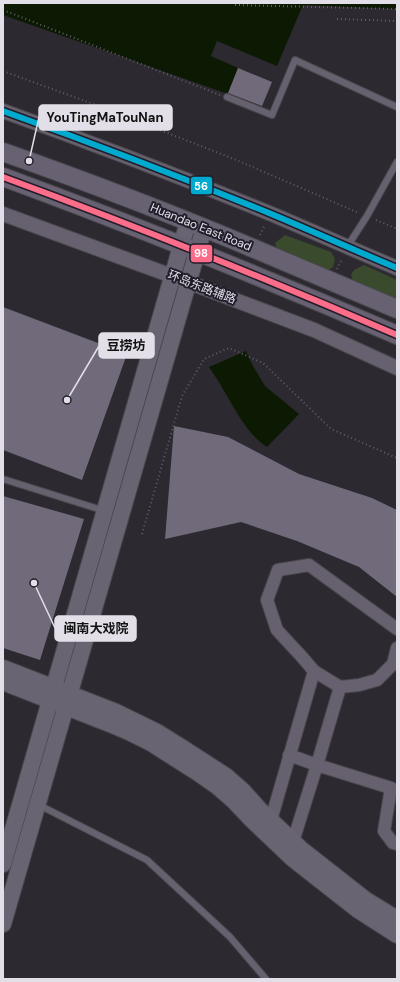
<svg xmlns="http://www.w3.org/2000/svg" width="400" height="982" font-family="'DM Sans','Noto Sans SC',sans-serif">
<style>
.green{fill:#394b2c}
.water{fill:#0c1a04}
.building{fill:#716a7a}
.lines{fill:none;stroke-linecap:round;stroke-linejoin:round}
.service-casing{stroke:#49474d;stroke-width:8}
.minor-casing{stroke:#49474d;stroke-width:14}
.tertiary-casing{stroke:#49474d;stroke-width:16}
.secondary-casing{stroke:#49474d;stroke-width:18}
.primary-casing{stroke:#49474d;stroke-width:20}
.path{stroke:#625e68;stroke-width:2;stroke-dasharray:1 3;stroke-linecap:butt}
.service{stroke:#67616f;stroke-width:6}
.minor{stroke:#67616f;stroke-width:12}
.tertiary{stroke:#67616f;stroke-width:14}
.secondary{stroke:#696472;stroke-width:16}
.primary{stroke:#686171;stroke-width:18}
.bus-1-casing{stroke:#211d29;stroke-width:9}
.bus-2-casing{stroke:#211d29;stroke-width:9}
.bus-1{stroke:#fb6d88;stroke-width:6}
.bus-2{stroke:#00a9ce;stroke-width:6}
.labels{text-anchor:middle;stroke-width:4;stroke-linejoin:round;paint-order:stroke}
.street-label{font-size:12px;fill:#e2dfe8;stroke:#211d29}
.leader{fill:none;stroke:#e2dfe8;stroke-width:1.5}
.callout-dot{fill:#e2dfe8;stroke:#211d29;stroke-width:1.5}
.callout{fill:#e2dfe8;stroke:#e2dfe8;stroke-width:1.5}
.callout-label{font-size:13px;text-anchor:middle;font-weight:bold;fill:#111}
.line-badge{stroke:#211d29;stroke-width:1.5}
.badge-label{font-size:11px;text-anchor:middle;font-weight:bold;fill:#fff}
</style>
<rect width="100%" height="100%" fill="#2c2930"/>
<path class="green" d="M285,235L331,252L335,259L333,267L326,272L278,252L275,243Z
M364,265L397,280V306L354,284L351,275L354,270Z"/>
<path class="water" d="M3,3H397V9L303,5L277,66L217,41L211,56L238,68L228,94L3,15Z
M246,351L253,366L265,386L299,414L267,447C246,433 237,412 224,391C220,383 214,375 209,367Z"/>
<path class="building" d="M238,68L272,82L262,106L228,93Z
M3,307L127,354L82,480L3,450Z
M174,426L228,437L299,474L372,498L397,510V597L359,567L297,541L241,522L165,539Z
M3,496L84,519L40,660L3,648Z"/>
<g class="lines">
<g class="service-casing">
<path id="service" d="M227,97L272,115L295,60L397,107
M347,247L367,216L397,162
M3,479L105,511
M39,805L147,860L230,937L266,979"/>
</g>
<g class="minor-casing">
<path id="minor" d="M397,629L309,565L278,570L267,600L277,630L302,657L314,671L340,687L359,685L377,680L393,664L397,648
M340,687L317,765L391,788L384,831L393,843L397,844
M289,755L317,765L291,848
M269,827L314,671"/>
</g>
<g class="tertiary-casing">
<path id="tertiary" d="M3,111C92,143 181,177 269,213C312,231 354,250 397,268
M3,214L172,276L314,330L397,368"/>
</g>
<g class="secondary-casing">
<path id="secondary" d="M3,668L116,712L157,732L181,747L226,776L243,791L261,811L301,849L366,900L397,919
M3,682L110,724L131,733L151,743L198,773L218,787L234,801L252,820L293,859L358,910L397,935
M3,864L188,222
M3,924L204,228"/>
</g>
<g class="primary-casing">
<path id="primary" d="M3,152C88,182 172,214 255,249C302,269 350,289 397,309
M3,177C136,226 267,279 397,335"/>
</g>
<path class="path" d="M235,5L397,9
M3,10L220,95
M337,19L397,21
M3,71L96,105L234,159L359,213
M376,220L397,229
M260,235L265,225
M337,269L342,259
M142,534L182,396L204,359L229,348L263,363L331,429L397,458"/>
<use href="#service" class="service"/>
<use href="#minor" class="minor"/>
<use href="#tertiary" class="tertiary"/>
<use href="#secondary" class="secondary"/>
<use href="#primary" class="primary"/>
<g class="bus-1-casing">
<path id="bus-1" d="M3,177C136,226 267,279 397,335"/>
</g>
<g class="bus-2-casing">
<path id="bus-2" d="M3,111C92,143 181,177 269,213C312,231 354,250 397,268"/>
</g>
<use href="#bus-1" class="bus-1"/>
<use href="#bus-2" class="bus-2"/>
</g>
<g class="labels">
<g class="street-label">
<text transform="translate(201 227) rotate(22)" y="4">Huandao East Road</text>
<text transform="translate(202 287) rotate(21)" y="4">环岛东路辅路</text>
</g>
</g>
<path class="leader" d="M29 161L39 117M67 400L99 346M34 583L55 628"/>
<g class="callout-dot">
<circle cx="29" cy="161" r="4"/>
<circle cx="67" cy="400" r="4"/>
<circle cx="34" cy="583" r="4"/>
</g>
<g class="callout">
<rect x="39" y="105" width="133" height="25" rx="4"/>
<rect x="99" y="333" width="55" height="25" rx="4"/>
<rect x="55" y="616" width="81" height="25" rx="4"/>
</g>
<g class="callout-label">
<text x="105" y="122">YouTingMaTouNan</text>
<text x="126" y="350">豆捞坊</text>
<text x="96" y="633">闽南大戏院</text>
</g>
<g class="line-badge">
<rect x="190" y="176" width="23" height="19" rx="4" fill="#00a9ce"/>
<rect x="190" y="244" width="23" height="19" rx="4" fill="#fb6d88"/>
</g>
<g class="badge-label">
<text x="201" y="190">56</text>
<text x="201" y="257">98</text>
</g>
<rect width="400" height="982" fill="none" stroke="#e2dfe8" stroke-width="8"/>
</svg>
